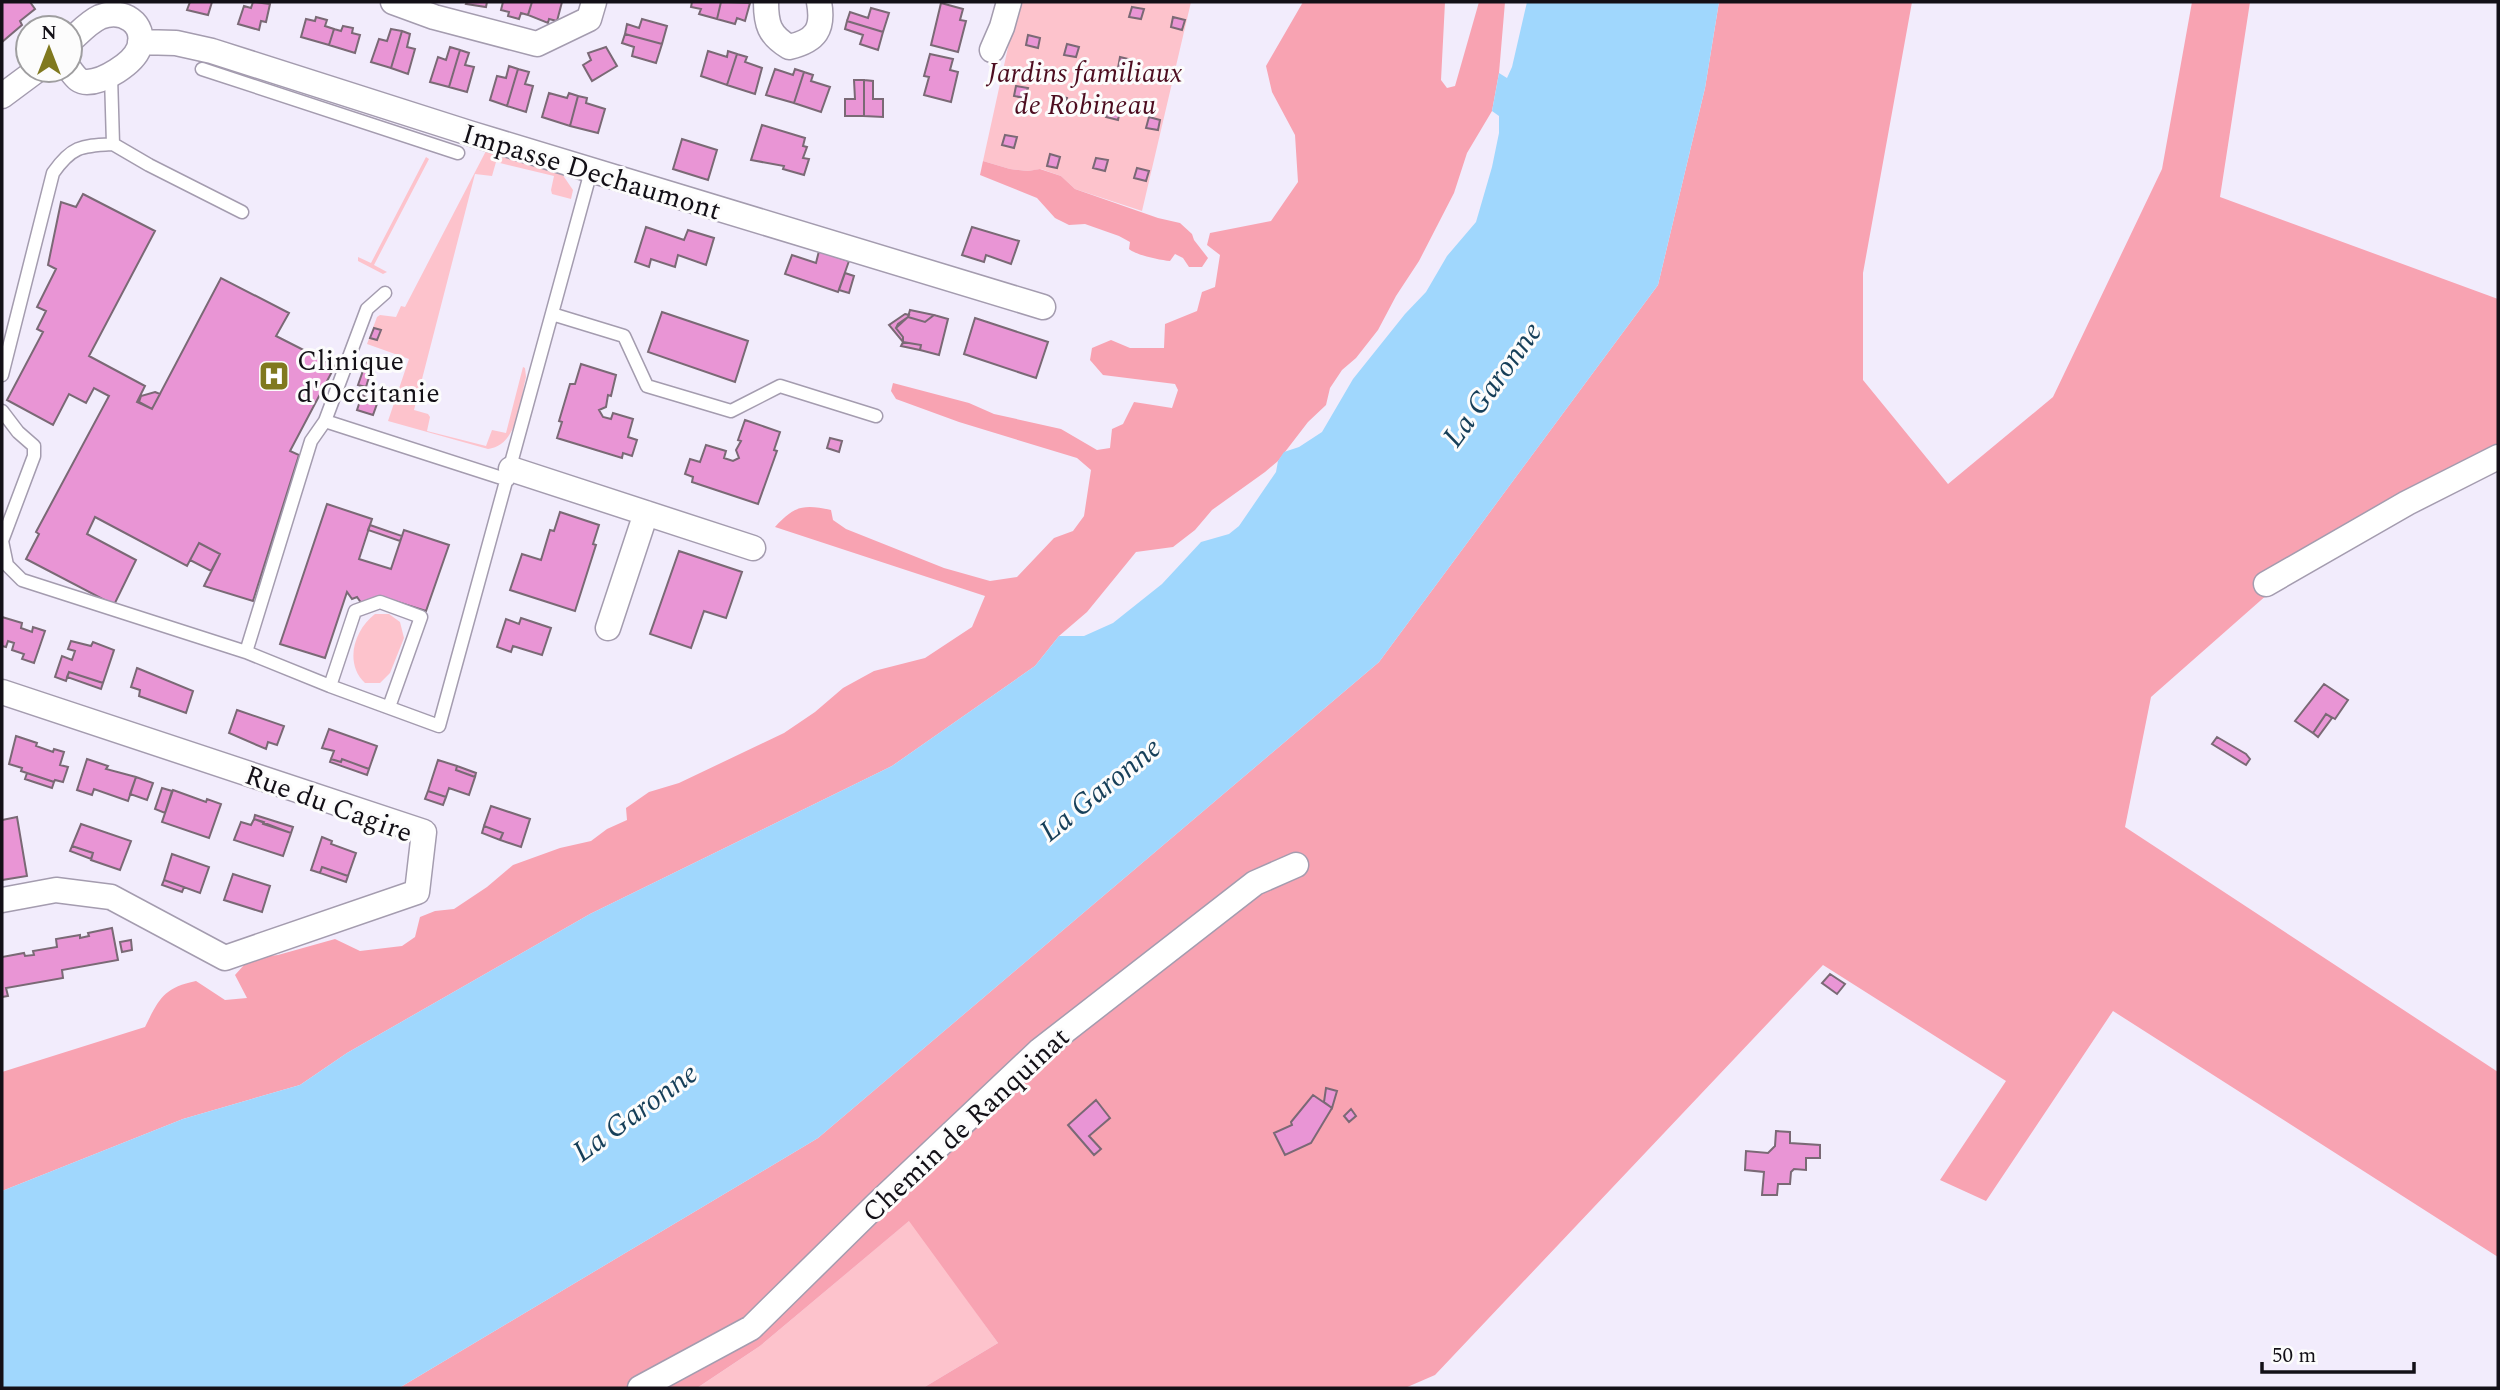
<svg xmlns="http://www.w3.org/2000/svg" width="2500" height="1390" font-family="Spectral,serif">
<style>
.green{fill:#fdc3cc}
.forest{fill:#f8a3b2}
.water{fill:#a0d7fd}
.building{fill:#e995d5;stroke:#7a6975;stroke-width:2}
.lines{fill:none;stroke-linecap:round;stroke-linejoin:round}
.service-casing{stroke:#a49caf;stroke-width:15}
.minor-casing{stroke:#a49caf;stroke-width:27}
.service{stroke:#fff;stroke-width:12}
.minor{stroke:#fff;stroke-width:24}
.labels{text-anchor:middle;stroke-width:6;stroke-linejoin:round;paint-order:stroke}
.park-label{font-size:28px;font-style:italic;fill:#4d0d20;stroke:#fcfcfc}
.street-label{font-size:28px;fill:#131017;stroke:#fcfcfc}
.poi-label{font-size:28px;fill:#131017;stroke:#fcfcfc;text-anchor:start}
.water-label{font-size:30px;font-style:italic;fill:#163f59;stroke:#fcfcfc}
</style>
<rect width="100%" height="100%" fill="#f2ecfc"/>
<path class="green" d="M1018,2H1191L1142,211L1075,189L1061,176L1041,169L1028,171L1010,169L983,161Z
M487,149L560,171L573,190L571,199L552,194L551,190L554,176L496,162L492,176L475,174L414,410L428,414L430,417L427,431L486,446L492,430L506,433L523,367L525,368L526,377C520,400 518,446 488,449L388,421L409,359L367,344L377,317L380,315L396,317L401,306L405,307Z
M426,157L429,159L374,265L387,272L383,274L358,261V257L371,263Z
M375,614H389L400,622L404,638L390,673L380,683H365C344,663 354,630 375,614Z
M910,1220L998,1343L923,1388H697L760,1346Z"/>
<path class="forest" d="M1303,2H1445L1441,80L1447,88L1455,86L1479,2H1505L1499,73L1492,111L1467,153L1454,193L1419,261L1396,296L1378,330L1356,358L1342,370L1330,388L1326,405L1308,422L1278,461L1265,472L1212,510L1195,530L1173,547L1136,552L1087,612L1059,636L1035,666L892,766L590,914L347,1053L300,1085L183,1119L2,1191V1072L145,1027C159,999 163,988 196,981L225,1000L247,998L235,975L244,965L260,957L278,955L335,939L360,951L402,946L415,937L420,917L435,911L454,909L487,887L513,865L560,848L591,841L607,829L627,820L626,808L649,792L679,783L784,733L815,712L843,688L874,671L925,658L972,627L985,596L775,527C794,506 803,504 831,510L833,520L846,529L944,568L990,581L1017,577L1054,538L1073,531L1084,516L1091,470L1077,458L959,422L896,399L891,391L893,383L969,403L994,414L1061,429L1097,450L1110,448L1112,429L1123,424L1134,402L1172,408L1178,390L1175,384L1103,375L1090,360L1092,348L1111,340L1130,348H1164L1165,324L1197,311L1202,292L1215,287L1220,255L1207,245L1210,233L1271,221L1298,182L1295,135L1272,92L1266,66Z
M1719,2H1912L1863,273V380L1948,484L2053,397L2162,169L2192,2H2250L2220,197L2498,299V453L2277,586L2151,697L2125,827L2498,1072V1257L2113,1011L1986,1201L1940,1180L2006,1081L1823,965L1435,1375L1405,1388H923L998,1343L909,1221L760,1346L697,1388H399L818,1138L1379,662L1658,285L1705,88Z
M983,161L1010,169L1028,171L1040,169L1061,176L1075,189L1158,218L1180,223L1192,234L1194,240L1208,258L1202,267H1189L1183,258L1175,254L1170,261C1159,260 1136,255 1129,249L1130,242L1119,236L1085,224L1069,225L1055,218L1037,198L980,175Z"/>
<path class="water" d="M1527,2H1719L1705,88L1658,285L1379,662L818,1138L399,1388H2V1191L183,1119L300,1085L347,1053L590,914L892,766L1035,666L1059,636H1084L1113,623L1162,584L1201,542L1229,534L1239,526L1276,472L1278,461L1284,452L1299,447L1322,432L1353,379L1405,314L1426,292L1447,256L1476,222L1492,167L1499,133V116L1492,111L1499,73L1507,78L1512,67Z"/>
<path class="building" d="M2,2H30L35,9L20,21L22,25L2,42Z
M190,2H212L208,15L187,10Z
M253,2L270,4L266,22L261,21L259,30L238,24L244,6L251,8Z
M467,2H487L486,7L466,4Z
M503,2H532L528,15L521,13L519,19L508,16L509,12L501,10Z
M532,2H562L557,21L549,19L548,23L528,15Z
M692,2H721L717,19L699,14L701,9L691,7Z
M721,2L750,3L745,21L737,18L735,24L717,19Z
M941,3L963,9L960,20L966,21L958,52L931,45Z
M1132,7L1144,9L1141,19L1129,17Z
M871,8L889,13L883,32L847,21L850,12L868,18Z
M316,17L327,20L325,26L334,29L329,45L301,37L306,19L315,21Z
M1173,17L1185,20L1182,30L1171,27Z
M642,19L667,26L662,44L625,34L627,24L639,28Z
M847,21L883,32L878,50L860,44L863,35L845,29Z
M343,26L353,28L352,33L360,35L355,53L329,45L334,29L341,31Z
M391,29L402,31L391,68L371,62L379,39L387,41Z
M402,31L410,34L407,47L415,49L408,74L391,68Z
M625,34L662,44L656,63L632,56L634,47L622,43Z
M1028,35L1040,38L1038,48L1026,45Z
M1067,44L1079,47L1076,57L1064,55Z
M450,47L460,50L449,87L430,82L438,57L446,60Z
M606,47L617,66L592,81L583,65L591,60L588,53Z
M460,50L469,53L465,65L474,67L467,92L449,87Z
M708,51L727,57L728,51L737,54L727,85L701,76Z
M737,54L747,57L745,62L762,68L755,94L727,85Z
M930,54L953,59L950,70L958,72L951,102L924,95L929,77L924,76Z
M1120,57L1132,60L1129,70L1118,68Z
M509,66L518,69L507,106L490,100L497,76L506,78Z
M1161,68L1173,70L1170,80L1158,78Z
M518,69L529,72L525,84L533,86L526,112L507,106Z
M775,69L793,75L795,69L804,72L794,103L766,95Z
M804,72L813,75L811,81L830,87L821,112L794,103Z
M854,80H864V116H845V99H855Z
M864,80L873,81V99H883V117L864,116Z
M1016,86L1028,88L1025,98L1014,96Z
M549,93L567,98L569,93L578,96L570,126L542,117Z
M1055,95L1067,98L1064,108L1053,105Z
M578,96L587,98L586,103L605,109L598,133L570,126Z
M1108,108L1120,110L1118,120L1106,117Z
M1149,117L1160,120L1158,130L1146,128Z
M762,125L805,138L803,146L807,147L803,158L809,159L804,175L783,169L784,166L751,160Z
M1005,135L1017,137L1014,148L1002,145Z
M682,139L717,150L708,180L673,169Z
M1050,154L1060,157L1057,168L1047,166Z
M1096,158L1108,160L1105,171L1093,168Z
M1137,168L1149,171L1146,181L1134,178Z
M83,194L155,231L89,356L145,386L137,402L152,409L221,278L289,313L276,336L335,366L290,451L299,455L253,601L204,586L220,554L199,543L187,566L95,517L87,534L136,560L114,605L26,559L39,534L36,532L109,396L94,388L86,403L69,394L53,425L7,400L43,332L37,329L46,311L37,307L56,269L48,265L61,202L76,207Z
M646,227L684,240L688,230L714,238L706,265L678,255L675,267L651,259L649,267L635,262Z
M972,227L1019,241L1011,264L986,255L984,262L962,255Z
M819,251L849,261L838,292L785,274L792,255L816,263Z
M845,273L854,276L849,293L839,290Z
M910,310L934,315L925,322L908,317Z
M662,312L748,341L735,382L648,352Z
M905,314L909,315L908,317L896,328L903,337V342L889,325Z
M934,315L948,319L939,355L920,350L921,345L903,342V337L896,328L898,324L908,317L925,322Z
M975,318L1048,342L1036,378L964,354Z
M374,328L381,330L377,340L370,338Z
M903,342L921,345L920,350L901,346Z
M366,362L373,364L366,387L358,385Z
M581,364L616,375L611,396L608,395L606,407L599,410L603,417L611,419L613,413L633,419L628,437L637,440L632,456L623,453L622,458L557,438L562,422L559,421L570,384H575Z
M155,392L160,394L152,409L139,402L141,396Z
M362,395L378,401L373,415L357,410Z
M745,420L780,432L774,450L777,451L758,504L692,482L693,477L685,474L690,459L700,462L706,445L726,451L724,458L733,461L739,458L736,450L741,441L738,440Z
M830,438L842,441L839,452L827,448Z
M327,504L372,519L359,559L391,569L404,530L449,545L426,611L379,596L362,604L357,597L352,599L347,592L325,658L280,644Z
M560,512L599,525L593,544L596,545L575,611L510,590L522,554L541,560L550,530L554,531Z
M370,525L402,536L400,541L368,530Z
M199,543L220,554L211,571L190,560Z
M679,551L742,572L726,618L704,611L691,648L650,634Z
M2,617L22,623L21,628L32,632L33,627L45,631L34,663L22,659L24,654L12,650L14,643L8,641L6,647L2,646Z
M521,618L551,628L542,655L513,646L511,652L497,647L506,619L519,624Z
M71,641L91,646L93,642L114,650L103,683L69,672L66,681L55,677L62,656L72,660L75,651L68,649Z
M137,668L193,691L186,713L139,696L140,690L131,687Z
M69,672L103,683L101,689L67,677Z
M2324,684L2348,700L2335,719L2326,714L2313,733L2295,721Z
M237,710L284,726L277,745L268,742L266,749L229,733Z
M2326,714L2332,718L2318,737L2313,733Z
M329,729L377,746L369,769L342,759L341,762L331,759L334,751L322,748Z
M16,736L37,743L36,746L53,752L54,749L64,752L60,765L68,767L63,782L55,780L54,782L21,771L22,768L9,764Z
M2217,737L2246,754L2250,759L2246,765L2212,744Z
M87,759L108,766L106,769L136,777L128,801L94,789L92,795L77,790Z
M331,759L341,762L342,759L369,769L367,775L330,762Z
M438,760L457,766L456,770L475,777L469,795L449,788L446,797L428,791Z
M457,766L476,773L475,777L456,770Z
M27,773L54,782L52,788L25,779Z
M136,777L153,783L147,800L130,794Z
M162,788L172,791L165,813L155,809Z
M173,790L206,802L207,799L221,804L209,838L162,822Z
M428,791L446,797L443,805L425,799Z
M491,806L530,819L521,847L500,840L503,833L484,826Z
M255,815L293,827L291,833L263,824L264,822L254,819Z
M17,817L27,876L2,880V820Z
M254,819L291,833L283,856L234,840L241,822L251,825Z
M81,824L131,841L120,870L91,860L93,853L72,846Z
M484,826L503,833L500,840L482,833Z
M322,837L332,841L331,844L356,853L348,876L322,867L320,873L311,870Z
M72,846L93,853L91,859L70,851Z
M172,854L209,867L200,893L164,880Z
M322,867L348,876L346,882L320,873Z
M233,874L270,886L262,912L224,900Z
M164,880L184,887L182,892L162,885Z
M112,928L118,960L62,970L63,978L6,988L8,996L2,997V957L24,953L25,956L34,955L33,951L57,947L56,939L80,935V938L89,936L88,933Z
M131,940L132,950L122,952L120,942Z
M1830,974L1845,984L1837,994L1822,983Z
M1326,1088L1337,1091L1332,1108L1324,1102Z
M1313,1095L1332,1108L1311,1143L1285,1155L1274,1133L1292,1125L1291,1122Z
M1096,1100L1110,1118L1089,1136L1101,1149L1094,1155L1068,1125Z
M1351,1109L1356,1116L1349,1122L1344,1116Z
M1776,1131L1790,1132V1143L1820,1145V1158H1806V1170L1794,1169L1791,1172L1790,1184H1778L1777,1195H1762L1764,1172L1745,1170L1746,1151L1768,1153L1775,1146Z"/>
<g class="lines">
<g class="service-casing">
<path id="service" d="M202,69L458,153
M111,76L113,144L149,165L242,212
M385,293L367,309L325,421L311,441L246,652L330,686L439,726L591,171
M552,314L624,336L647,386L731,411L780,386L876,416
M2,375L53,173C72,146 81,146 113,144
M2,411L18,432L34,446V456L2,541L7,565L22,580L246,652
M325,421L508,480
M330,686L355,611L380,602L421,617L389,707"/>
</g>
<g class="minor-casing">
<path id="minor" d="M393,2L434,17L537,44L589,19L594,2
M766,2C766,24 769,35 789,47C816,41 824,29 819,2
M140,42L176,43L212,51L469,133L1043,307
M992,50L1002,27L1009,2
M70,70C75,76 78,82 87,82C103,82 133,64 139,48C147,23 122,8 100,17C89,22 79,33 70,41
M2,96L37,70
M511,469L753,548
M2266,584L2407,503L2498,457
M608,628L646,513
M2,692L424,832L417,892L225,958L111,897L56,890L2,900
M640,1388L751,1328L877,1204L1039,1051L1255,883L1296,865"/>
</g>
<use href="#service" class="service"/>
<use href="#minor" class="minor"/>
</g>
<defs>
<g id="hospital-square" transform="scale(1.575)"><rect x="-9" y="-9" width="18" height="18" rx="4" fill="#80791f" stroke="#fcfcfc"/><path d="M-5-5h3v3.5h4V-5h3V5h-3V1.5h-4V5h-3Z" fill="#fff"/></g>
</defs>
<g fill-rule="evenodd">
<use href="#hospital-square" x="274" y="376"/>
</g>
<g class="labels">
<g class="park-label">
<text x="1085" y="82">Jardins familiaux<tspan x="1085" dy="32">de Robineau</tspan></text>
</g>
<g class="street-label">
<text transform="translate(592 171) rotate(17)" y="10">Impasse Dechaumont</text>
<text transform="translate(329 803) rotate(20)" y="10">Rue du Cagire</text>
<text transform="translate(965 1124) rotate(-43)" y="10">Chemin de Ranquinat</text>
</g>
<g class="poi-label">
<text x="297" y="370">Clinique<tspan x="297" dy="32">d'Occitanie</tspan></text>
</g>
<g class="water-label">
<text transform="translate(1492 384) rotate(-54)" y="10">La Garonne</text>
<text transform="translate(1100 789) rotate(-39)" y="10">La Garonne</text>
<text transform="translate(635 1112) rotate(-36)" y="10">La Garonne</text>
</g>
</g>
<rect width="2500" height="1390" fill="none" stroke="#131017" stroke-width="7"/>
<g transform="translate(49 49)"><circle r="33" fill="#fcfcfc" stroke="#9f9ea0" stroke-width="2"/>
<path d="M0-5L12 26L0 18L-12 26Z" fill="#80791f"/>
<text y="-10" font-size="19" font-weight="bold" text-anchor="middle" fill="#131017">N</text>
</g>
<path d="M2262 1362v10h152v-10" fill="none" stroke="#131017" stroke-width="3.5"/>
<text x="2272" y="1362" font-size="21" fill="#131017" stroke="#fcfcfc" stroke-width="5" paint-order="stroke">50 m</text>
</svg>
